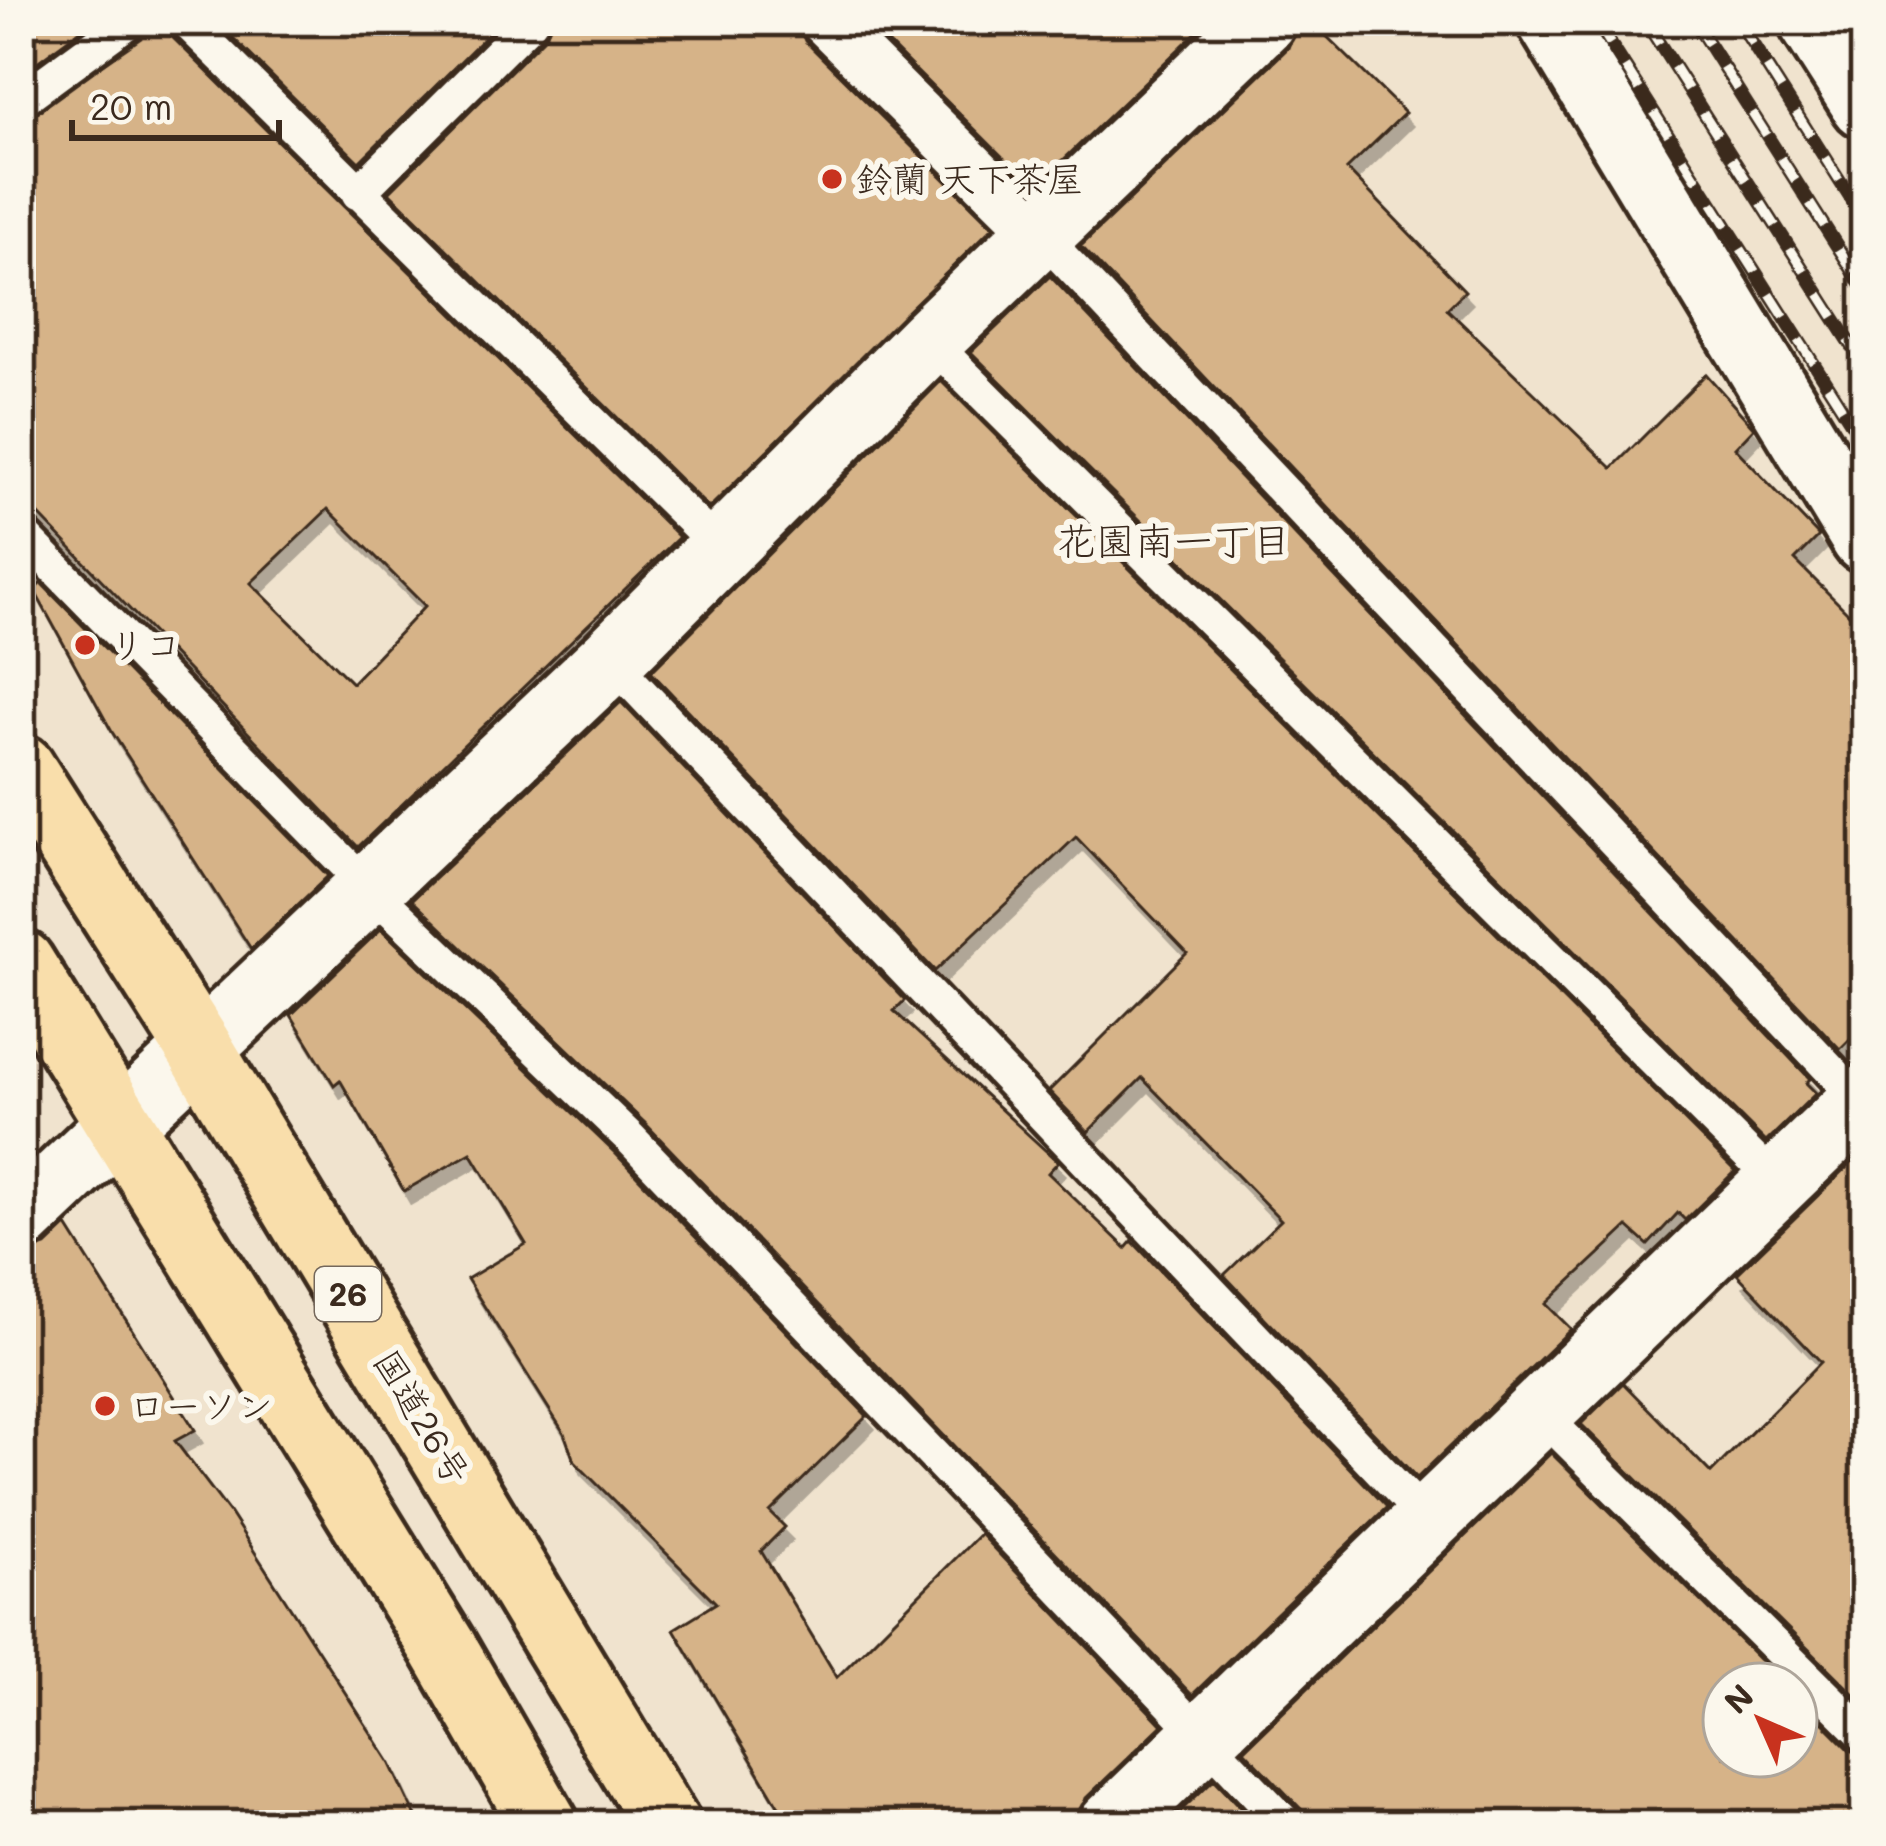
<svg xmlns="http://www.w3.org/2000/svg" width="1886" height="1846" font-family="Mali,'Klee One',sans-serif">
<style>
.building{fill:#d6b388;stroke:#3b2a1e;stroke-width:3;fill-rule:evenodd;filter:url(#shadow)}
.lines{fill:none;stroke-linecap:round;stroke-linejoin:round}
.service-casing{stroke:#3b2a1e;stroke-width:42}
.pedestrian-casing{stroke:#3b2a1e;stroke-width:57}
.minor-casing{stroke:#3b2a1e;stroke-width:75}
.trunk-casing{stroke:#3b2a1e;stroke-width:75}
.service{stroke:#fbf7ec;stroke-width:33}
.pedestrian{stroke:#fbf7ec;stroke-width:48}
.minor{stroke:#fbf7ec;stroke-width:66}
.trunk{stroke:#f9deab;stroke-width:66}
.rail-casing{stroke:#3b2a1e;stroke-width:14}
.rail{stroke:#fbf7ec;stroke-width:9;stroke-dasharray:27;stroke-linecap:butt}
.poi-dot{fill:#c8321e;stroke:#fbf7ec;stroke-width:4.5}
.labels{text-anchor:middle;stroke-width:12;stroke-linejoin:round;paint-order:stroke}
.shield{fill:#fbf7ec;stroke:#75685c;stroke-width:3}
.shield-label{font-size:33px;font-weight:bold;fill:#3b2a1e}
.poi-label{font-size:36px;fill:#3b2a1e;stroke:#fbf7ec;text-anchor:start}
.street-label{font-size:36px;fill:#3b2a1e;stroke:#fbf7ec}
.neighbourhood-label{font-size:39px;fill:#3b2a1e;stroke:#fbf7ec}
</style>
<defs>
<filter id="shadow"><feDropShadow dx="7" dy="13" stdDeviation="0" flood-color="#0004"/></filter>
</defs>
<rect width="100%" height="100%" fill="#f0e3ce"/>
<filter id="ink" filterUnits="userSpaceOnUse"><feTurbulence type="fractalNoise" baseFrequency=".00833" numOctaves="2"/><feDisplacementMap in="SourceGraphic" scale="24" xChannelSelector="R" yChannelSelector="G"/><feConvolveMatrix kernelMatrix="1 2 1 2 8 2 1 2 1" color-interpolation-filters="sRGB"/></filter>
<g filter="url(#ink)">
<path class="building" d="M21,21H93L21,74Z
M150,21H166L171,36L679,537L358,847L21,496V121L141,38ZM328,509L425,606L352,683L251,583Z
M216,21H501L359,162Z
M551,21H797L805,41L993,227L709,508L389,192L546,36Z
M866,21H1208L1034,188Z
M1298,21H1311L1405,113L1347,169L1465,291L1447,309L1612,468L1706,374L1754,428L1735,448L1819,536L1795,560L1865,630V1024L1840,1049L1081,246L1288,48Z
M1050,276L1810,1079L1806,1083L1816,1093L1766,1142L971,352Z
M941,381L1735,1171L1685,1220L1678,1213L1648,1245L1628,1227L1546,1304L1571,1329L1417,1478L1224,1275L1281,1220L1142,1078L1088,1132L1049,1091L1187,953L1076,837L935,971L651,672Z
M41,583L328,876L251,949L112,732L34,590Z
M621,702L905,1000L894,1011L1058,1162L1048,1173L1126,1248L1132,1241L1387,1507L1192,1695L645,1123L412,900Z
M381,929L615,1153L867,1416L770,1512L785,1527L761,1551L837,1677L980,1534L1162,1725L1086,1798L1076,1825H798L778,1805L674,1629L716,1603L574,1461L564,1433L467,1279L526,1244L471,1153L404,1191L340,1080L334,1085L291,1015Z
M1865,1150V1705L1581,1424L1623,1383L1711,1473L1821,1362L1737,1274Z
M67,1226L195,1430L175,1441L229,1512L391,1764L420,1825H21V1254L46,1246Z
M1551,1453L1784,1684H1724V1756H1796V1696L1850,1750L1865,1755V1825H1307L1302,1810L1244,1750Z
M1214,1779L1258,1825H1166Z"/>
<g class="lines">
<g class="service-casing">
<path id="service" d="M186,21L721,549
M21,100L129,21
M358,193L531,21
M1042,236L1861,1102
M929,340L1777,1183
M21,533L371,890L630,1138L1287,1825
M610,660L1428,1520
M1539,1412L1865,1735"/>
</g>
<g class="pedestrian-casing">
<path id="pedestrian" d="M825,21L1042,236"/>
</g>
<g class="minor-casing">
<path id="minor" d="M1551,21L1865,539
M1812,21L1865,104
M21,1218L610,660L929,340L1262,21
M1112,1825L1865,1098"/>
</g>
<g class="trunk-casing">
<path id="trunk" d="M21,768L198,1046L667,1825
M21,964L442,1646L545,1825"/>
</g>
<use href="#service" class="service"/>
<use href="#pedestrian" class="pedestrian"/>
<use href="#minor" class="minor"/>
<use href="#trunk" class="trunk"/>
<g class="rail-casing">
<path id="rail" d="M1596,21L1865,444
M1645,21L1865,366
M1694,21L1865,290
M1738,21L1865,221"/>
</g>
<use href="#rail" class="rail"/>
</g>
</g>
<g class="poi-dot">
<circle cx="832" cy="179" r="12"/>
<circle cx="85" cy="645" r="12"/>
<circle cx="105" cy="1406" r="12"/>
</g>
<g class="labels">
<rect class="shield" x="315" y="1267" width="66" height="54" rx="9"/>
<g class="shield-label">
<text x="348" y="1306">26</text>
</g>
<g class="poi-label">
<text x="856" y="192">鈴蘭 天下茶屋</text>
<text x="109" y="658">リコ</text>
<text x="129" y="1419">ローソン</text>
</g>
<g class="street-label">
<text transform="translate(422 1417) rotate(59)" y="13">国道26号</text>
</g>
<g class="neighbourhood-label">
<text x="1174" y="555">花園南一丁目</text>
</g>
</g>
<rect width="1886" height="1846" fill="none" stroke="#fbf7ec" stroke-width="72"/>
<rect x="36" y="36" width="1814" height="1774" fill="none" stroke="#3b2a1e" stroke-width="4.5" filter="url(#ink)"/>
<g transform="translate(1760 1720) rotate(315)"><circle r="57" fill="#fbf7ec" stroke="#aea59a" stroke-width="3"/>
<path d="M0-9L21 45L0 30L-21 45Z" fill="#c8321e"/>
<text y="-18" font-size="33" font-weight="bold" text-anchor="middle" fill="#3b2a1e">N</text>
</g>
<path d="M72 120v18h207v-18" fill="none" stroke="#3b2a1e" stroke-width="6"/>
<text x="90" y="120" font-size="36" fill="#3b2a1e" stroke="#fbf7ec" stroke-width="9" paint-order="stroke">20 m</text>
</svg>
